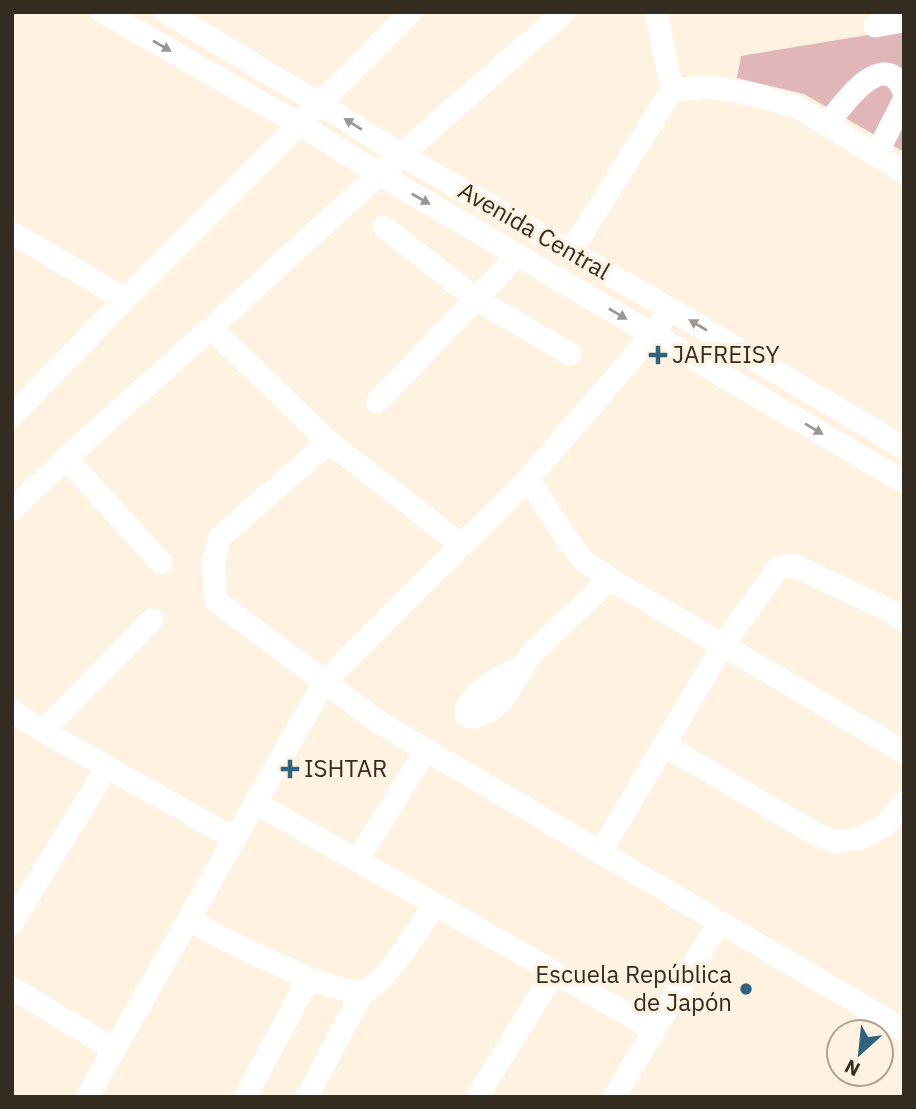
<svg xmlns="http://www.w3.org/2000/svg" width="916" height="1109" font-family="'IBM Plex Sans',sans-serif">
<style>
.green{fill:#e0b6b8}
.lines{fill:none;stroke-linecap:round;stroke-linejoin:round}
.minor{stroke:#fff;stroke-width:23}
.oneway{fill:#9a9690}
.poi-dot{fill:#2f6480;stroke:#fff2e0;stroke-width:2.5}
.labels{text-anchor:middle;stroke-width:7;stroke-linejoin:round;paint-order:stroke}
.street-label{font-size:24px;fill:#342c20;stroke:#fff2e0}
.poi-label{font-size:24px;fill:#342c20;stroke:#fff2e0;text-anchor:start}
</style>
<rect width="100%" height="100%" fill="#fff2e0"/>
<path class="green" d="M904,29V152L804,94L737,78L741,56Z"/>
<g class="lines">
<path class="minor" d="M103,12L299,124L379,174L904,482
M166,12L320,104L401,155L670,309L904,448
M875,26L904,21
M672,90L708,87L752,94L797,107L904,172
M827,125C842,105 885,44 904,92
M876,155L904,100
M384,227L476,299L570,354
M12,233L125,299
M570,253L672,90L656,12
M211,328L329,442L461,545
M377,402L518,255
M12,416L125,299L411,12
M329,442L220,537L213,564L216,601L380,723L904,1030
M66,458L161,563
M528,479L566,538L584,561L610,579L904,752
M12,510L66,458L211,328L379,174L564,12
M521,668C504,673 463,696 466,716L475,717L489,711L501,702L531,654L610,579
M12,711L43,731L235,839
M43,731L152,620
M664,745L812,832L835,842L861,838L884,826L904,803
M255,803L435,904
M600,853L723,645L778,568L793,565L886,609L904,620
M358,859L426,750
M189,921C221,936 333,998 364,991C385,985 422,923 435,904L655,1030
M12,923L107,767
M12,988L113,1049
M87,1097L325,681L528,479L653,334L670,309
M245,1097L309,978
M307,1097L363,991
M477,1097L554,972
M614,1097L719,922"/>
</g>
<defs><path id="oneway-solid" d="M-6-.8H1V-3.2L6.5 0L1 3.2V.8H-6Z" transform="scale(1.75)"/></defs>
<g class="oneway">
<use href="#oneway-solid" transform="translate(162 46) rotate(30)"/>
<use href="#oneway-solid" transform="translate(353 124) rotate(-148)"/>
<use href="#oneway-solid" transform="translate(421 199) rotate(30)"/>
<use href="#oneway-solid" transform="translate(618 314) rotate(31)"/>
<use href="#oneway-solid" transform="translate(698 325) rotate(-149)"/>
<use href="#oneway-solid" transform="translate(814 429) rotate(31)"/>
</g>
<g class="poi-dot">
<path d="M654.5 344.5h7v7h7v7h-7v7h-7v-7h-7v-7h7z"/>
<path d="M286.5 758.5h7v7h7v7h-7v7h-7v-7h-7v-7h7z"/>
<circle cx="746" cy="989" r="7"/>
</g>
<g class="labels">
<g class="street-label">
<text transform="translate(534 231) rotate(30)" y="8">Avenida Central</text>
</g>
<g class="poi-label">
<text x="672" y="363">JAFREISY</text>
<text x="304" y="777">ISHTAR</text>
<text x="732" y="983" text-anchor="end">Escuela República<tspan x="732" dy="28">de Japón</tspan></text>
</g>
</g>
<rect width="916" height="1109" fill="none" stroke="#342c20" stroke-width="28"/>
<g transform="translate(860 1053) rotate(207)"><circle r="33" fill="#fff2e0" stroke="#aea393" stroke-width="2"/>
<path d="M0-5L12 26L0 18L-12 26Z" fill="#2f6480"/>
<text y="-10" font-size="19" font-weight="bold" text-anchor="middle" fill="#342c20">N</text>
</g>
</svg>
